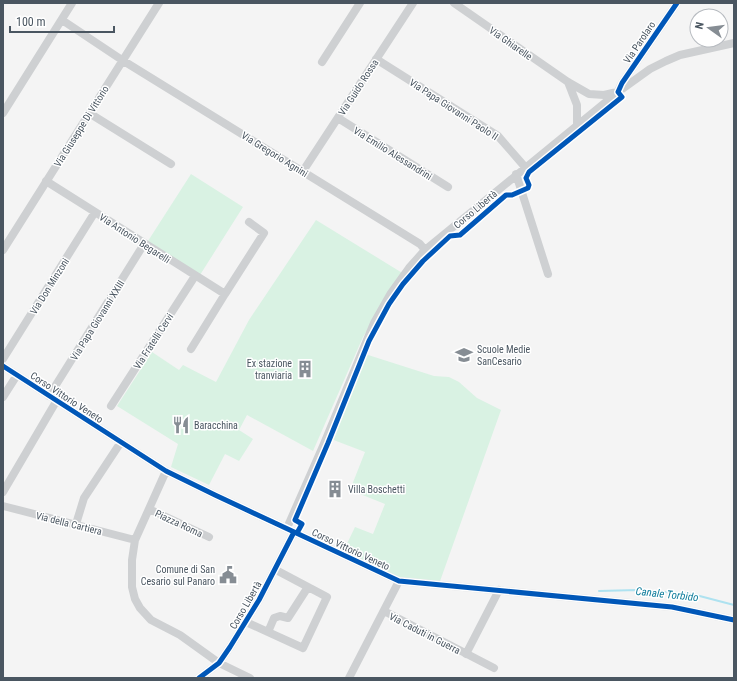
<svg xmlns="http://www.w3.org/2000/svg" width="737" height="681" font-family="'Roboto Condensed',sans-serif">
<style>
.green{fill:#d9f2e3}
.lines{fill:none;stroke-linecap:round;stroke-linejoin:round}
.stream{stroke:#aee2f0;stroke-width:2}
.minor{stroke:#ced0d2;stroke-width:8}
.cycleway-casing{stroke:#fff;stroke-width:8}
.cycleway{stroke:#0057b8;stroke-width:5}
.labels{text-anchor:middle;stroke-width:3;stroke-linejoin:round;paint-order:stroke}
.street-label{font-size:10px;fill:#4a5661;stroke:#fff}
.poi-label{font-size:10px;fill:#4a5661;stroke:#fff;text-anchor:start}
.water-label{font-size:11px;font-style:italic;fill:#0c7c9b;stroke:#fff}
</style>
<rect width="100%" height="100%" fill="#f4f4f4"/>
<path class="green" d="M191,174L243,207L200,275L148,241Z
M316,220L404,274L387,298L363,337L313,451L247,415L239,430L253,439L239,461L225,454L209,485L171,467L178,444L117,406L152,352L179,370L183,365L216,382L249,320Z
M365,354L434,376L449,377L459,382L477,398L501,410L439,584L394,576L343,552L355,527L373,534L385,504L350,490L365,452L331,439Z"/>
<g class="lines">
<path class="stream" d="M599,591L637,590L692,594L734,605"/>
<path class="minor" d="M454,3L568,82L589,94L604,95L617,92
M62,20L122,60L420,244L425,250
M376,59L498,136L525,167
M322,62L360,3
M568,82L577,105V126
M618,91L622,83L677,3
M3,113L72,3
M89,113L171,164
M338,118L448,187
M303,171L413,3
M516,174L548,274
M46,181L225,294L264,233L249,222
M3,250L159,3
M191,349L225,294
M3,359L95,212
M3,366L166,471L215,495L399,581L672,607L734,620
M49,396L144,244
M3,397L17,375
M111,406L195,276
M166,471L135,540L132,560V587L135,599L140,608L151,620L180,635L219,663L250,678
M3,492L57,400
M3,506L135,540
M149,509L209,537
M76,524L84,498L121,442
M287,528L323,446L374,323L391,293L409,268L425,250L618,92L650,69L666,61L680,55L734,43
M384,611L494,668
M246,622L303,648L327,597L276,570
M268,632L274,618L280,616L288,618L308,587
M466,654L499,590
M199,678L219,663L230,647L259,600L294,532
M349,678L399,581"/>
<g class="cycleway-casing">
<path id="cycleway" d="M3,366L166,471L215,495L399,581L672,607L734,620
M297,533L302,524L295,520L328,443L369,341L389,304L403,284L423,261L450,236L460,235L506,195H512L528,188L529,185L526,178L529,172L622,97L618,92L622,83L677,3
M199,678L219,663L230,647L259,600L294,532"/>
</g>
<use href="#cycleway" class="cycleway"/>
</g>
<defs>
<g id="school-bare" transform="scale(1.38)"><path d="M0-5L7-2L0 1L-7-2ZM-4 1L0 2.5L4 1V4Q0 6-4 4Z" fill="#868d94" stroke="#fff" stroke-width="2.5" paint-order="stroke"/></g>
<g id="building-bare" transform="scale(1.38)"><path d="M-4-6H4V6H1V3H-1V6H-4ZM-2.5-4.3h1.7v1.8h-1.7ZM.8-4.3h1.7v1.8H.8ZM-2.5-1h1.7V.8h-1.7ZM.8-1h1.7V.8H.8Z" fill="#868d94" stroke="#fff" stroke-width="2.5" paint-order="stroke"/></g>
<g id="restaurant-bare" transform="scale(1.38)"><path d="M-5-6h1v4h1v-4h1v4h1v-4h1v5L-1.5 .5V6h-2V.5L-5-1ZM5-6V6H3V1.5H1.5Q1.5-4 5-6Z" fill="#868d94" stroke="#fff" stroke-width="2.5" paint-order="stroke"/></g>
<g id="civic-bare" transform="scale(1.38)"><path d="M-.6-6.5H3V-4.5H.6V-3L4-1V1h2V6H-6V1h2V-1L-.6-3ZM-1.2 2.5V6h2.4V2.5Z" fill="#868d94" stroke="#fff" stroke-width="2.5" paint-order="stroke"/></g>
</defs>
<g fill-rule="evenodd">
<use href="#school-bare" x="464" y="355"/>
<use href="#building-bare" x="305" y="369"/>
<use href="#restaurant-bare" x="181" y="425"/>
<use href="#building-bare" x="335" y="489"/>
<use href="#civic-bare" x="228" y="575"/>
</g>
<g class="labels">
<g class="street-label">
<text transform="translate(639 42) rotate(-56)" y="4">Via Parolaro</text>
<text transform="translate(511 43) rotate(35)" y="4">Via Ghiarelle</text>
<text transform="translate(358 87) rotate(-57)" y="4">Via Guido Rossa</text>
<text transform="translate(454 109) rotate(33)" y="4">Via Papa Giovanni Paolo II</text>
<text transform="translate(81 126) rotate(-58)" y="4">Via Giuseppe Di Vittorio</text>
<text transform="translate(393 153) rotate(32)" y="4">Via Emilio Alessandrini</text>
<text transform="translate(275 154) rotate(32)" y="4">Via Gregorio Agnini</text>
<text transform="translate(475 209) rotate(-40)" y="4">Corso Libertà</text>
<text transform="translate(135 238) rotate(33)" y="4">Via Antonio Begarelli</text>
<text transform="translate(49 286) rotate(-58)" y="4">Via Don Minzoni</text>
<text transform="translate(97 320) rotate(-58)" y="4">Via Papa Giovanni XXIII</text>
<text transform="translate(153 341) rotate(-57)" y="4">Via Fratelli Cervi</text>
<text transform="translate(67 397) rotate(33)" y="4">Corso Vittorio Veneto</text>
<text transform="translate(69 523) rotate(14)" y="4">Via della Cartiera</text>
<text transform="translate(179 523) rotate(25)" y="4">Piazza Roma</text>
<text transform="translate(351 549) rotate(25)" y="4">Corso Vittorio Veneto</text>
<text transform="translate(245 605) rotate(-60)" y="4">Corso Libertà</text>
<text transform="translate(425 633) rotate(27)" y="4">Via Caduti in Guerra</text>
</g>
<g class="poi-label">
<text x="477" y="353">Scuole Medie<tspan x="477" dy="12">SanCesario</tspan></text>
<text x="292" y="367" text-anchor="end">Ex stazione<tspan x="292" dy="12">tranviaria</tspan></text>
<text x="194" y="429">Baracchina</text>
<text x="348" y="493">Villa Boschetti</text>
<text x="215" y="573" text-anchor="end">Comune di San<tspan x="215" dy="12">Cesario sul Panaro</tspan></text>
</g>
<g class="water-label">
<text transform="translate(667 594) rotate(6)" y="4">Canale Torbido</text>
</g>
</g>
<rect width="737" height="681" fill="none" stroke="#4a5661" stroke-width="8"/>
<g transform="translate(709 28) rotate(284)"><circle r="19" fill="#ffffff" stroke="#b7bbc0"/>
<path d="M0-3L7 15L0 10L-7 15Z" fill="#868d94"/>
<text y="-6" font-size="11" font-weight="bold" text-anchor="middle" fill="#4a5661">N</text>
</g>
<path d="M10 26v6h104v-6" fill="none" stroke="#4a5661" stroke-width="2"/>
<text x="16" y="26" font-size="12" fill="#4a5661" stroke="#ffffff" stroke-width="3" paint-order="stroke">100 m</text>
</svg>
